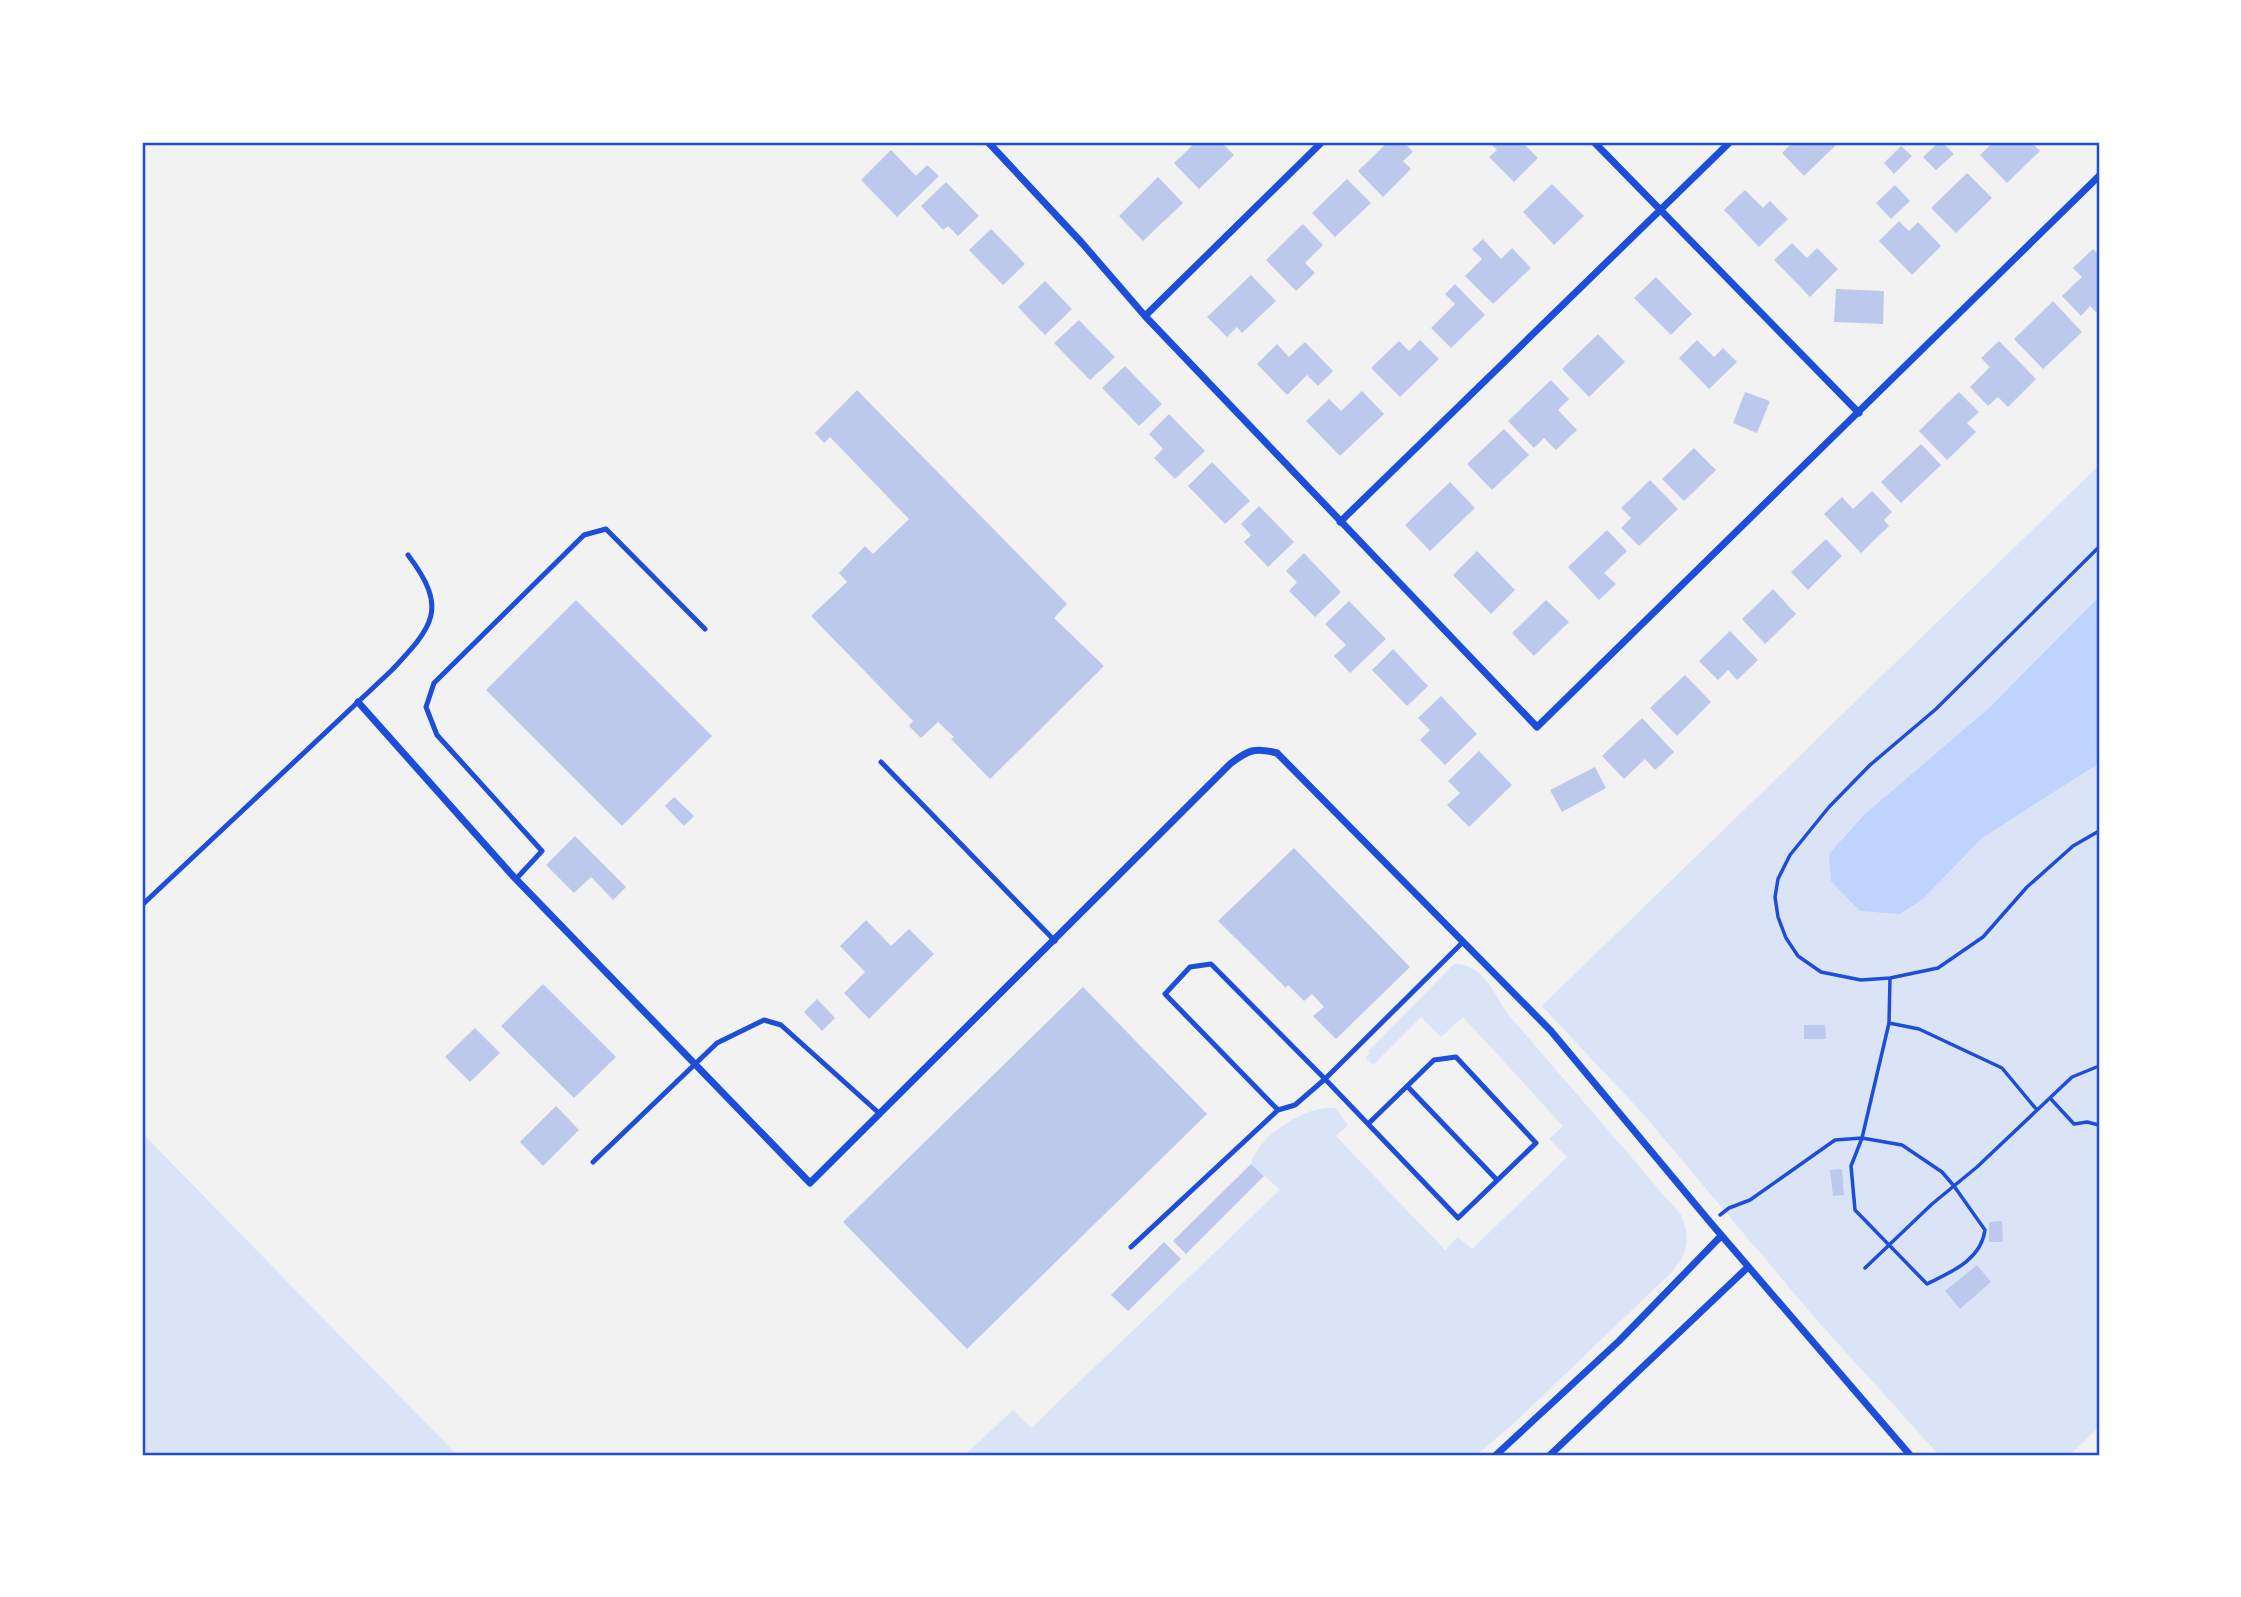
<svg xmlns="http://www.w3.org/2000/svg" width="2241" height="1597" font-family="'Roboto Condensed',sans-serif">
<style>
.green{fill:#dbe4f7}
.water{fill:#bfd3fe}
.building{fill:#bdc9ec}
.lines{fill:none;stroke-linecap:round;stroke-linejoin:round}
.path{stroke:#1d4ed8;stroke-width:3.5}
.service{stroke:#1d4ed8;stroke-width:5}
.minor{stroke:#1d4ed8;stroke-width:7}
.neatline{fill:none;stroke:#1d4ed8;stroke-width:2.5}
</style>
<rect width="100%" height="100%" fill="#f2f2f2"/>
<path class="green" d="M2099,465V1427L2070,1455H1939L1814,1317L1644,1115L1542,1006Z
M1454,964C1481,962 1494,993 1507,1013L1681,1215C1691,1239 1688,1253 1672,1272L1515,1422L1477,1455H965L1013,1410L1031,1428L1280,1190L1251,1164C1258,1136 1307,1104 1335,1108L1348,1125L1336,1136L1445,1250L1458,1237L1472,1249L1567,1157L1549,1139L1563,1126L1463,1017L1441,1037L1421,1017L1373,1065L1366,1058L1370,1053L1368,1051Z
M142,1133L457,1455H142Z"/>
<path class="water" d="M2099,597V763L1982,838L1923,899L1900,914L1860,911L1831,881L1829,854L1865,814L1988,709Z"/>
<path class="building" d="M1196,142H1221L1234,155L1199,189L1174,163Z
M1388,142H1404L1413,152L1403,161L1411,169L1383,197L1358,171Z
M1489,142H1522L1538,158L1514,182L1489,157L1497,150Z
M1793,142H1839L1804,176L1782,153Z
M1939,142H1942L1954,154L1936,170L1923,157Z
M1994,142H2031L2040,151L2007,183L1980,155Z
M1901,146L1912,156L1894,174L1884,163Z
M891,150L916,176L927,165L939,176L897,217L861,180Z
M1967,173L1992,198L1956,233L1931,208Z
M1158,177L1183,203L1143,241L1119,216Z
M1347,179L1371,203L1335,237L1312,213Z
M946,182L979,216L958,236L948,226L943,230L921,206Z
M1552,184L1584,216L1554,245L1523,212Z
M1895,185L1910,201L1891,219L1876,203Z
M1745,190L1763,208L1770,201L1788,219L1759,247L1724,210Z
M1899,221L1909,231L1918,222L1941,246L1912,275L1879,241Z
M1303,224L1323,245L1305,263L1315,273L1296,291L1266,260Z
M991,229L1025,264L1003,285L969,250Z
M1483,239L1501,259L1512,248L1531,268L1493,304L1465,276L1482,259L1472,249Z
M1792,243L1807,258L1817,248L1838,269L1810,297L1774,260Z
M2093,249L2099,255V315L2090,306L2081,316L2062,296L2082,277L2073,268Z
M1251,275L1276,301L1242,333L1237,327L1227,337L1207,317Z
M1656,277L1692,314L1671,335L1634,298Z
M1045,281L1072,309L1045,335L1018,307Z
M1455,284L1485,315L1451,348L1431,328L1455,304L1445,294Z
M1836,289L1884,291L1883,324L1834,322Z
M2053,301L2082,332L2043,369L2014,339Z
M1079,320L1115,357L1090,380L1054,343Z
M1598,334L1625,362L1589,397L1562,369Z
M1420,340L1439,359L1400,397L1371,368L1399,341L1409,351Z
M1697,340L1714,357L1723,348L1737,362L1709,389L1679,358Z
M1999,341L2036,379L2008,407L1998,397L1988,406L1970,387L1990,367L1981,358Z
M1305,342L1333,371L1318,386L1307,375L1287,395L1257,364L1277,344L1289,357Z
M1125,366L1162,404L1139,426L1102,388Z
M1551,380L1569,399L1558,410L1577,430L1556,450L1544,438L1534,448L1508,421Z
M857,390L1067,604L1054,618L1104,666L990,779L951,739L954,737L938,722L921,738L909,726L913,721L811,616L847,582L839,573L865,546L873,554L909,519L830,437L824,443L815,433Z
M1362,391L1384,414L1340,456L1306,421L1329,399L1341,411Z
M1745,392L1770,401L1757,433L1733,423Z
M1959,392L1979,412L1967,423L1976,432L1947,460L1919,431Z
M1169,414L1205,451L1175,479L1154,458L1163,449L1149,434Z
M1504,429L1529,455L1492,490L1467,464Z
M1921,444L1941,465L1901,503L1881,482Z
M1694,448L1716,470L1684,501L1662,479Z
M1212,462L1250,501L1225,524L1188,486Z
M1650,480L1678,509L1639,546L1621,528L1631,518L1621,508Z
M1450,482L1475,508L1430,551L1405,525Z
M1872,491L1892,512L1884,520L1889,526L1861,553L1824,514L1842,497L1853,509Z
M1259,506L1294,542L1268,567L1244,542L1251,535L1241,524Z
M1607,530L1627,551L1604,573L1616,584L1599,600L1568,567Z
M1826,539L1842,556L1808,590L1791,572Z
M1477,551L1515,590L1491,614L1453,575Z
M1304,553L1341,592L1315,617L1289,591L1297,582L1286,571Z
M1773,589L1796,614L1765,644L1742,619Z
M576,600L712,736L622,826L486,690Z
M1546,600L1569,622L1534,656L1512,633Z
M1349,601L1386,639L1350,673L1334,656L1346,645L1325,624Z
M1730,631L1758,660L1737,680L1728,670L1718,680L1699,661Z
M1393,649L1428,686L1407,706L1372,670Z
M1685,675L1711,702L1677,736L1650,708Z
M1441,696L1477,734L1445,765L1420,740L1430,730L1418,718Z
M1642,718L1674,752L1655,770L1645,759L1624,779L1602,756Z
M1479,751L1512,785L1469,827L1447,805L1460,793L1448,781Z
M1595,767L1606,788L1562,812L1550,790Z
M674,797L694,816L684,826L665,806Z
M575,836L626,887L613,900L591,877L574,893L546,865Z
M1294,848L1410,967L1336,1039L1313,1016L1324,1007L1312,994L1304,1001L1288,985L1286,988L1218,921Z
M866,920L891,946L909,929L934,954L869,1019L844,993L865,972L840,946Z
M543,984L616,1057L574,1098L501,1026Z
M1083,987L1207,1114L967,1349L843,1222Z
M817,999L835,1018L822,1031L804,1012Z
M1804,1025H1825L1826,1039H1804Z
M475,1028L500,1053L470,1082L445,1057Z
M556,1106L579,1130L543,1166L520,1142Z
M1251,1164L1264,1176L1186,1254L1173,1241Z
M1842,1169L1844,1195L1833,1196L1830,1170Z
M2002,1221L2003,1242H1989V1222Z
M1164,1242L1181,1259L1128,1311L1111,1295Z
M1977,1265L1991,1282L1960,1309L1945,1291Z"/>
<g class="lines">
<path class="path" d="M2099,547L1936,709L1870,765L1829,807L1790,855L1778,879L1775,897L1778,917L1786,938L1798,956L1821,972L1861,980L1890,978L1938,968L1983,937L2027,887L2073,846L2099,831
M1890,978L1889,1023L1919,1029L2002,1068L2037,1110
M2050,1098L2074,1124L2087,1122L2099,1125
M1720,1215L1729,1208L1750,1200L1835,1140L1862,1138L1902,1145L1942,1172L1954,1186L1985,1230C1981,1260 1951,1272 1927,1284L1855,1210L1851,1166L1862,1138L1889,1023
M1865,1268L1932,1204L1977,1167L2072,1077L2099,1066"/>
<path class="service" d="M881,762L1055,941
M516,879L542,851L437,735L426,707L434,683L584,535L606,529L705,629
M142,905L392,670C433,626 449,609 408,555
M1407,1086L1497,1180
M1368,1124L1434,1060L1456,1057L1536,1143L1458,1218L1325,1079L1295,1105L1278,1110L1165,994L1190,967L1211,964L1325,1079L1463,942
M593,1162L717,1043L764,1020L781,1025L880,1114
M1131,1247L1278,1110"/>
<path class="minor" d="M988,142L1082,243L1145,316L1537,727L2099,176
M1594,142L1859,413
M1145,316L1322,142
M1340,522L1730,142
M358,702L512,875L810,1183L1230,764C1248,750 1255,747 1277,753L1551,1031L1710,1222L1910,1455
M1496,1455L1619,1341L1721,1236
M1550,1455L1748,1267"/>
</g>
<rect width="2241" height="1597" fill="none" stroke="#ffffff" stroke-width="287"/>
<rect x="144" y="144" width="1954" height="1310" class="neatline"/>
</svg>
